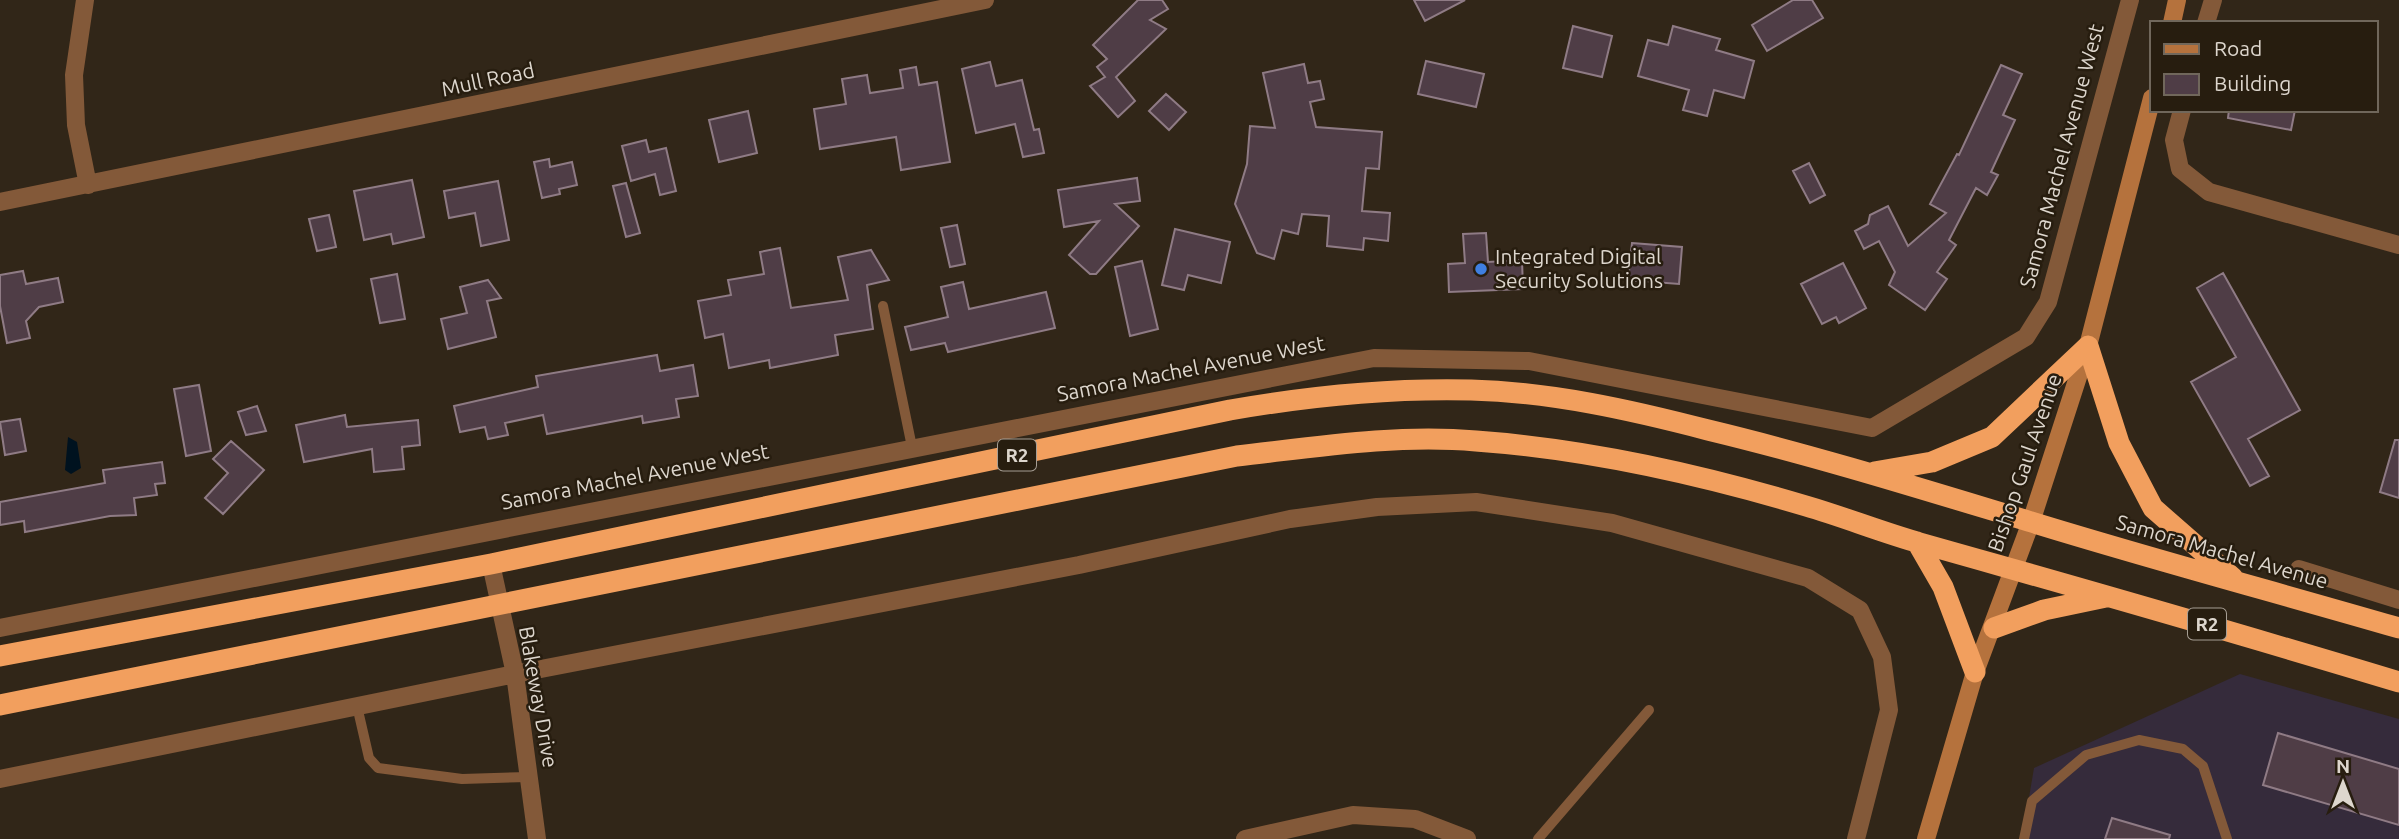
<svg xmlns="http://www.w3.org/2000/svg" width="2399" height="839" font-family="Ubuntu,sans-serif">
<style>
.industrial{fill:#352b3b}
.water{fill:#00121f}
.building{fill:#4f3d46;stroke:#8f7b85;stroke-width:2}
.lines{fill:none;stroke-linecap:round;stroke-linejoin:round}
.lane{stroke:#835939;stroke-width:10}
.street{stroke:#835939;stroke-width:18}
.secondary{stroke:#b5723d;stroke-width:18}
.highway{stroke:#f29f5e;stroke-width:21}
.shop-dot{fill:#3f7fe0;stroke:#271d0f;stroke-width:2.5}
.labels{text-anchor:middle;stroke-width:5;stroke-linejoin:round;paint-order:stroke}
.shield{fill:#271d0f;stroke:#a69e94;stroke-width:2}
.shield-label{font-size:19px;font-weight:bold;fill:#ddd6cd}
.street-label{font-size:21px;fill:#ddd6cd;stroke:#271d0f}
.poi-label{font-size:21px;fill:#ddd6cd;stroke:#271d0f;text-anchor:start}
</style>
<rect width="100%" height="100%" fill="#312618"/>
<path class="industrial" d="M2240,674L2399,719V839H2022L2034,768Z"/>
<path class="water" d="M68,437L77,442L81,468L71,474L65,470Z"/>
<path class="building" d="M1138,0H1162L1168,9L1150,20L1166,29L1116,77L1135,101L1118,117L1090,86L1105,77L1097,67L1107,59L1093,45Z
M1414,0H1465L1425,21Z
M1793,0H1812L1823,18L1767,51L1752,25Z
M1573,26L1612,36L1602,77L1563,68Z
M1673,26L1720,39L1716,50L1754,61L1744,98L1714,90L1707,116L1683,110L1689,90L1638,76L1648,40L1668,45Z
M1426,61L1484,74L1476,107L1418,94Z
M990,62L996,86L1022,80L1034,130L1039,129L1044,153L1023,157L1015,124L976,133L962,69Z
M1304,64L1308,83L1320,81L1324,99L1310,102L1316,127L1382,132L1379,169L1366,168L1362,211L1390,213L1388,241L1364,238L1363,250L1327,246L1329,216L1302,214L1298,234L1282,230L1274,259L1257,253L1235,204L1247,164L1250,126L1275,128L1263,73Z
M2001,65L2022,74L2003,115L2015,120L1991,172L1998,175L1987,195L1976,188L1949,240L1956,245L1937,272L1947,279L1925,310L1889,285L1895,272L1879,241L1864,249L1855,231L1868,224L1870,215L1888,206L1908,246L1946,213L1930,204L1957,154L1959,155Z
M916,67L919,85L937,82L950,162L901,170L896,137L820,149L814,109L846,104L842,79L867,75L870,93L903,88L900,70Z
M1166,94L1186,112L1169,130L1149,111Z
M2229,110H2295L2291,130L2228,118Z
M748,111L757,153L719,162L709,120Z
M646,140L649,152L666,148L676,191L660,195L655,174L631,181L622,146Z
M549,159L550,167L572,162L577,185L559,189L560,194L542,198L534,162Z
M1809,163L1825,195L1810,203L1793,171Z
M1137,178L1140,201L1115,204L1139,226L1096,274H1090L1069,255L1099,221L1064,227L1058,190Z
M412,180L424,237L393,244L391,234L364,240L354,191Z
M498,181L509,240L481,246L475,213L449,218L444,191Z
M626,183L640,233L626,237L613,186Z
M329,215L336,247L317,251L309,219Z
M957,225L965,264L950,267L941,228Z
M1175,229L1230,242L1221,283L1188,275L1184,290L1162,285Z
M1486,233L1488,262L1522,260L1523,289L1449,292L1448,264L1465,263L1463,234Z
M1632,243L1682,247L1679,284L1628,280Z
M780,248L791,308L848,300L838,257L871,250L889,280L867,285L873,329L835,335L838,355L770,368L769,360L729,368L723,334L705,338L698,301L731,295L728,280L764,274L760,252Z
M1142,261L1158,329L1130,336L1115,267Z
M1843,263L1866,308L1839,323L1836,317L1822,324L1801,284Z
M23,271L26,284L58,278L63,302L39,307L26,321L30,338L7,343L0,306V275Z
M2223,273L2300,410L2248,439L2269,476L2250,486L2191,382L2236,357L2197,288Z
M397,274L405,319L380,323L371,279Z
M488,280L501,298L487,301L496,337L448,349L441,319L467,313L460,287Z
M963,282L969,309L1046,292L1055,328L948,352L945,343L911,350L905,327L948,317L941,287Z
M657,355L660,371L693,365L698,396L676,399L679,417L643,423L642,416L547,434L543,415L505,423L508,435L488,439L485,427L460,432L454,406L538,387L536,376Z
M199,385L211,451L186,456L174,389Z
M257,406L266,431L246,435L238,412Z
M345,415L347,427L418,420L420,445L402,447L404,469L374,472L372,449L304,462L296,425Z
M20,419L26,451L5,455L0,422Z
M2395,440H2399V498L2380,492Z
M231,441L264,470L223,514L205,498L228,473L213,459Z
M162,462L165,483L155,484L157,495L134,498L136,515L110,516L25,532L24,521L0,525V502L105,483L103,470Z
M2278,733L2399,769V825L2263,785Z
M2112,818L2170,835L2169,839H2105Z"/>
<g class="lines">
<path class="lane" d="M883,306L912,447
M357,706L369,758L378,768L462,779L528,777
M1538,839L1649,710
M2024,839L2032,801L2086,755L2139,740L2183,749L2203,766L2227,839"/>
<path class="street" d="M85,0L74,75L76,125L88,185
M2206,23L2213,0
M2182,110L2174,140L2180,169L2209,192L2399,245
M0,202L985,0
M491,564L515,674L537,839
M2299,569L2399,600
M0,628L1374,358L1529,361L1872,428L2026,337L2048,302L2130,0
M0,779L515,674L1079,565L1290,519L1377,507L1476,502L1612,523L1808,578L1860,610L1882,657L1889,710L1856,839
M1245,839L1353,815L1415,819L1467,839"/>
<path class="secondary" d="M2172,23L2177,0
M1926,839L1975,672L2031,522L2088,346L2152,98"/>
<path class="highway" d="M1874,472L1932,462L1992,437L2088,346L2119,443L2153,508L2233,578
M1917,542L1943,587L1975,672
M1994,628L2044,610L2106,597
M0,656L491,564L1230,410C1310,396 1390,388 1471,390C1551,392 1631,410 1708,430C1816,456 1922,489 2028,521C2151,559 2275,592 2399,628
M0,705L1237,456C1316,447 1396,434 1476,441C1587,449 1699,474 1806,506C1844,517 1881,532 1920,543C2080,588 2240,634 2399,682"/>
</g>
<circle class="shop-dot" cx="1481" cy="269" r="7"/>
<g class="labels">
<g class="shield">
<rect x="998" y="439.5" width="38" height="31" rx="5"/>
<rect x="2188" y="608.5" width="38" height="31" rx="5"/>
</g>
<g class="shield-label">
<text x="1017" y="462">R2</text>
<text x="2207" y="631">R2</text>
</g>
<g class="street-label">
<text transform="translate(488 80) rotate(-12)" y="7">Mull Road</text>
<text transform="translate(2062 156) rotate(-75)" y="7">Samora Machel Avenue West</text>
<text transform="translate(1191 369) rotate(-11)" y="7">Samora Machel Avenue West</text>
<text transform="translate(2025 463) rotate(-71)" y="7">Bishop Gaul Avenue</text>
<text transform="translate(635 477) rotate(-11)" y="7">Samora Machel Avenue West</text>
<text transform="translate(2222 552) rotate(16)" y="7">Samora Machel Avenue</text>
<text transform="translate(538 697) rotate(80)" y="7">Blakeway Drive</text>
</g>
<g class="poi-label">
<text x="1495" y="264">Integrated Digital<tspan x="1495" dy="24">Security Solutions</tspan></text>
</g>
</g>
<rect x="2150" y="21" width="228" height="91" fill="#271d0f" stroke="#70675b" stroke-width="2"/>
<rect x="2164" y="44" width="35" height="10" fill="#b5723d" stroke="#70675b" stroke-width="2"/>
<text x="2214" y="56" font-size="21" fill="#ddd6cd">Road</text>
<rect x="2164" y="74" width="35" height="21" fill="#4f3d46" stroke="#70675b" stroke-width="2"/>
<text x="2214" y="91" font-size="21" fill="#ddd6cd">Building</text>
<g transform="translate(2343 783)" stroke="#271d0f" stroke-width="5" paint-order="stroke">
<path d="M0-5L12 26L0 18L-12 26Z" fill="#ddd6cd"/>
<text y="-10" font-size="19" font-weight="bold" text-anchor="middle" fill="#ddd6cd">N</text>
</g>
</svg>
